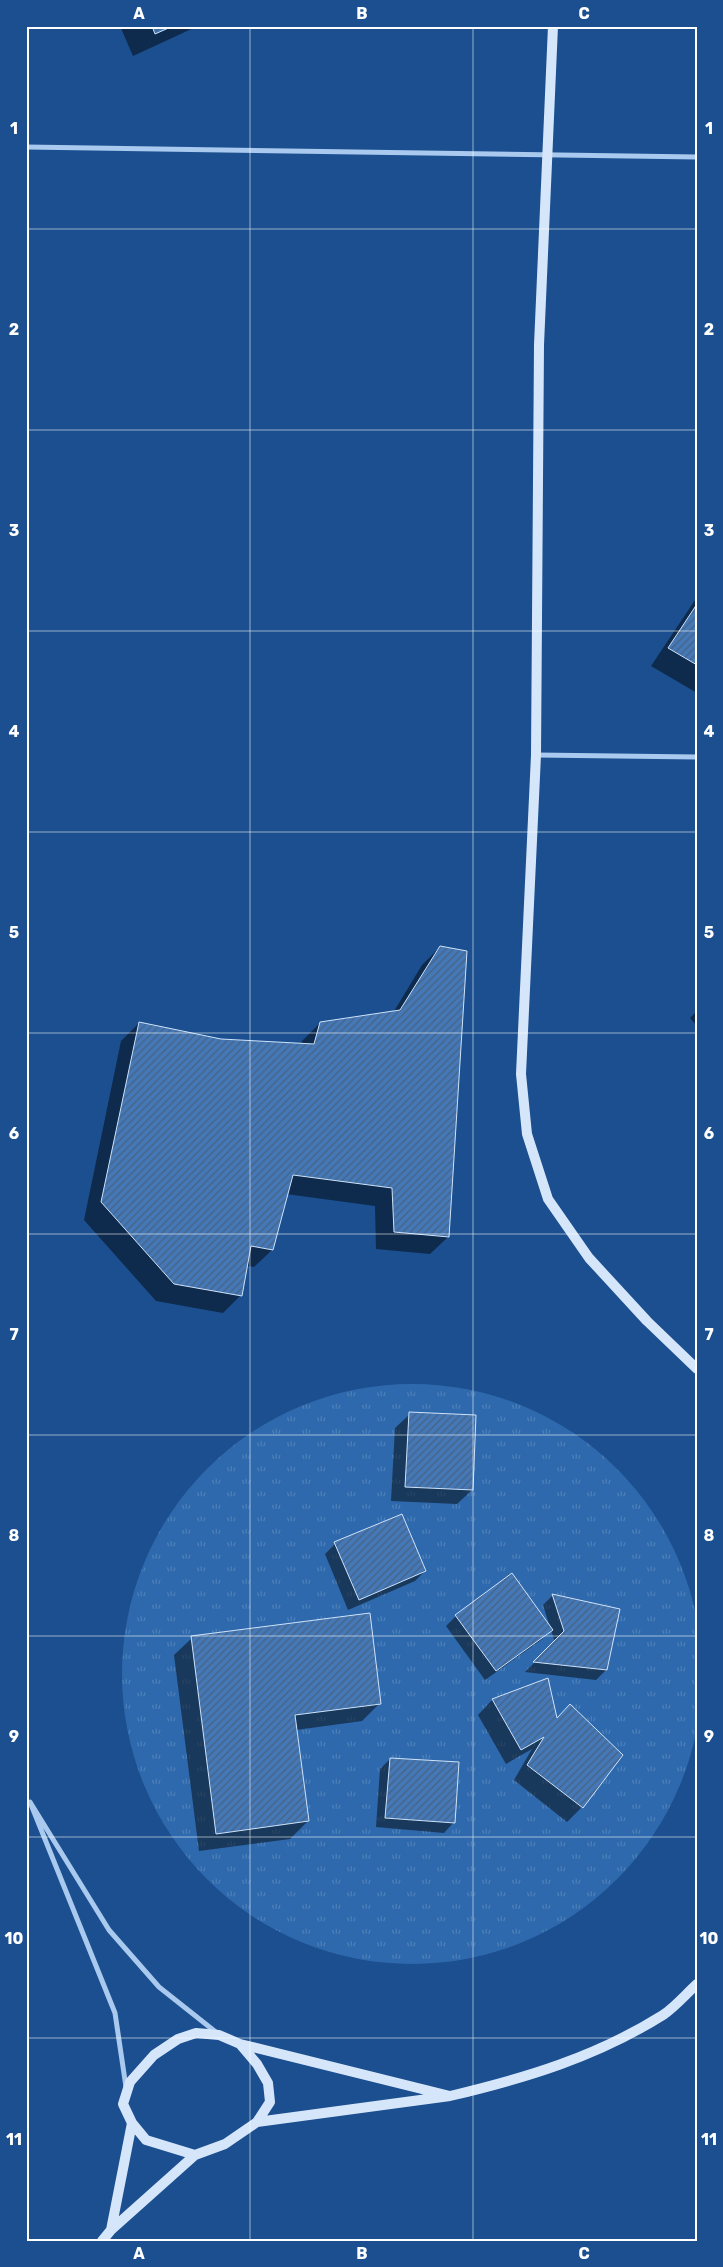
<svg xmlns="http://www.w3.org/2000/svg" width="723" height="2267" font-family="Rubik,sans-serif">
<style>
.grass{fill:url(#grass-tufts)}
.shadow{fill:#0007}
.building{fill:url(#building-hatch);stroke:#cfe3fa}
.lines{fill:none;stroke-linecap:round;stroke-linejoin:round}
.street{stroke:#a9c9ee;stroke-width:5}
.secondary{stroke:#d6e6fa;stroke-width:10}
.grid{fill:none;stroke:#fff;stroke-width:1;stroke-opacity:0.55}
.neatline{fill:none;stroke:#fff;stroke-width:2}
.grid-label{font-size:16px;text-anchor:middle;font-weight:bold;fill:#fff}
</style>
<defs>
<pattern id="grass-tufts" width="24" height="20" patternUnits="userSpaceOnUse" patternTransform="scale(1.25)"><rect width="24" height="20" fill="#2e69ad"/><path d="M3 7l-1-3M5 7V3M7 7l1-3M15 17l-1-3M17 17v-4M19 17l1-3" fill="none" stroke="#4d80b9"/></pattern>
<pattern id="building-hatch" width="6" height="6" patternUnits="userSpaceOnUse" patternTransform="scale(1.25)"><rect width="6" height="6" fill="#4478b7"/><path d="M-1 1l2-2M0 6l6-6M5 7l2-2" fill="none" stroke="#486282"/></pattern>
</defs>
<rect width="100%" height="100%" fill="#1b4f8f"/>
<path class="grass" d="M122 1674a290 290 0 1 1 580 0a290 290 0 1 1-580 0Z"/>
<path class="shadow" d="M120,26H198L133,56Z
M697,597V693L651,666Z
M440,947L448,1237L430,1254L376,1249L375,1206L286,1194L272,1250L254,1267L247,1266L241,1295L223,1313L156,1301L84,1220L121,1041L139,1023L221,1040L301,1045L302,1041L320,1023L393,1013L422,965Z
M697,1011V1026L690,1018Z
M410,1414L472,1490L457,1504L391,1501L395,1428Z
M335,1544L425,1571L415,1581L348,1610L325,1554Z
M553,1595L606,1670L596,1680L525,1672L555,1642L551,1630L541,1640L485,1680L446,1626L456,1616L550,1627L543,1605Z
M192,1638L380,1703L362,1721L296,1730L308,1821L290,1839L199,1851L174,1655Z
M547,1680L556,1719L621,1755L582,1807L567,1822L514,1780L532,1749L506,1764L478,1715L492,1700Z
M390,1759L454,1822L444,1833L376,1827L380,1769Z"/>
<path class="building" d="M152,26H173L155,34Z
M697,604V665L668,648Z
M440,946L467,951L449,1237L394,1232L392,1188L293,1175L273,1250L251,1246L242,1296L174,1284L101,1202L139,1022L221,1039L314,1044L320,1022L400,1010Z
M409,1412L476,1415L473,1490L405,1487Z
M402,1514L426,1571L359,1600L334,1542Z
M512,1573L553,1630L496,1671L455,1615Z
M552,1594L620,1609L607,1670L533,1662L564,1631Z
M370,1613L381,1704L295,1715L309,1821L216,1834L191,1636Z
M548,1678L557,1718L570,1704L623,1755L583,1808L527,1765L544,1737L521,1750L492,1699Z
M390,1758L459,1762L455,1823L385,1818Z"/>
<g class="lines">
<path class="street" d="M26,147L697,157
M536,755L697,757
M126,2087L115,2013L30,1802L109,1930L159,1987L217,2033"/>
<path class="secondary" d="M553,26L539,345L536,755L521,1074L527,1134L548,1199L589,1258L647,1321L697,1369
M196,2033L219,2035L240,2044L257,2064L268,2083L270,2102L257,2122L225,2144L195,2155L146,2140L132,2123L123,2104L130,2082L154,2055L178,2039Z
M240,2044L450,2096L257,2122
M450,2096C526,2078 596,2057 663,2015C675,2007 686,1994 697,1984
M132,2123L111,2230L195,2155
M102,2241L111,2230"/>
</g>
<path class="grid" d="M250,26V2241M473,26V2241M26,229H697M26,430H697M26,631H697M26,832H697M26,1033H697M26,1234H697M26,1435H697M26,1636H697M26,1837H697M26,2038H697"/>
<rect width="723" height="2267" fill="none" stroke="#1b4f8f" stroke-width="55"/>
<rect x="28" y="28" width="668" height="2212" class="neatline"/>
<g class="grid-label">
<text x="139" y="19">A</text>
<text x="362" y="19">B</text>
<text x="584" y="19">C</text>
<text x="14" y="134">1</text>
<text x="709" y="134">1</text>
<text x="14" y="335">2</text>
<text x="709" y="335">2</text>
<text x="14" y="536">3</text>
<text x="709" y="536">3</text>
<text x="14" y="737">4</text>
<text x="709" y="737">4</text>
<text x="14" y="938">5</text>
<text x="709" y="938">5</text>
<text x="14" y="1139">6</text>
<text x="709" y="1139">6</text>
<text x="14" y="1340">7</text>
<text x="709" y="1340">7</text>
<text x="14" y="1541">8</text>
<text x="709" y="1541">8</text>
<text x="14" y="1742">9</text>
<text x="709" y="1742">9</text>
<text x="14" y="1944">10</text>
<text x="709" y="1944">10</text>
<text x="14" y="2145">11</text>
<text x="709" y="2145">11</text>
<text x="139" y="2259">A</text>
<text x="362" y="2259">B</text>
<text x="584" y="2259">C</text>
</g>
</svg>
